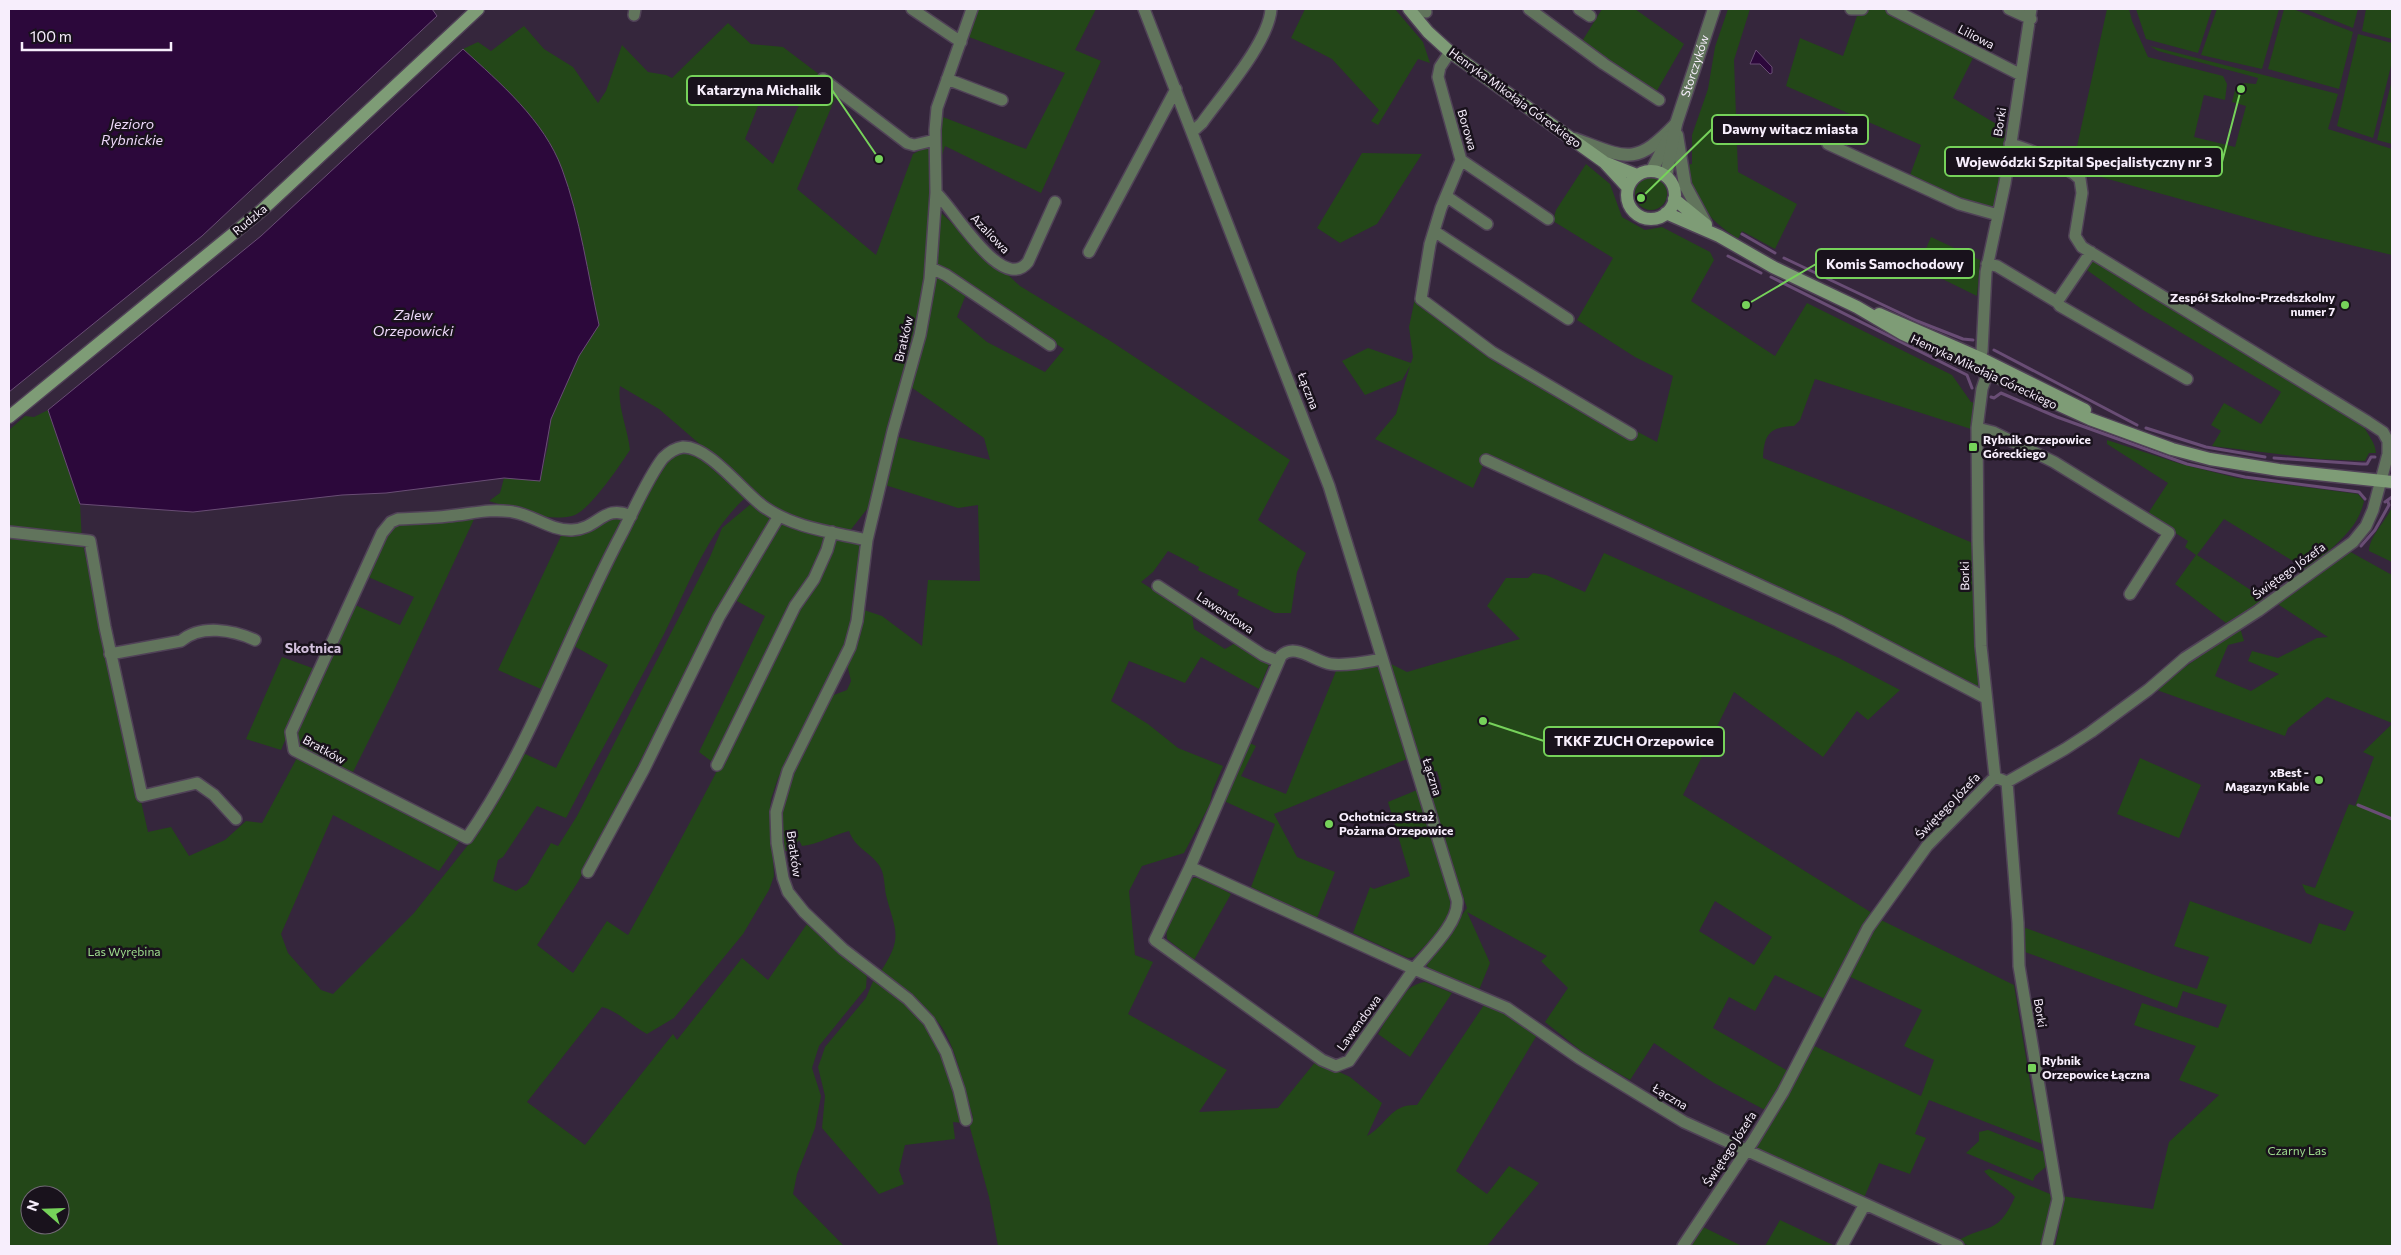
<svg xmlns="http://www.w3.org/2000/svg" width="2401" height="1255" font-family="Commissioner,sans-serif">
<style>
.green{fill:#234718;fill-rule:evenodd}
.water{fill:#2c083b;stroke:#694d75}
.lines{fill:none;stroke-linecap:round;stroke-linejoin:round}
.stream{stroke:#694d75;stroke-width:3}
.minor-casing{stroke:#504257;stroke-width:14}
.tertiary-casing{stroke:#504257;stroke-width:15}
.secondary-casing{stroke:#504257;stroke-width:15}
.minor{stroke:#61745c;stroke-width:11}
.tertiary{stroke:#61745c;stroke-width:12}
.secondary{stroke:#7e9c76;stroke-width:12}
.poi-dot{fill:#76d25a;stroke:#19121c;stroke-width:2}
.labels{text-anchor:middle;stroke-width:5;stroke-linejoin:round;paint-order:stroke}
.street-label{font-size:12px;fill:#f7eefc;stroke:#19121c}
.poi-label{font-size:12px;font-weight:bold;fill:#f7eefc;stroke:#19121c;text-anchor:start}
.park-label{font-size:12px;fill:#9edc8d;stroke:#19121c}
.water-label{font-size:14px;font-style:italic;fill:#eed9fa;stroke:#19121c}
.neighbourhood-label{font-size:14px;font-weight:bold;fill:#d2c0dc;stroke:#19121c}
.leader{fill:none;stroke:#76d25a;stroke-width:2}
.callout-dot{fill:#76d25a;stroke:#19121c;stroke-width:2}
.callout{fill:#19121c;stroke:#76d25a;stroke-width:2}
.callout-label{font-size:14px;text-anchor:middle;font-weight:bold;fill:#f7eefc}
</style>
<rect width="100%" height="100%" fill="#35263c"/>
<path class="green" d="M978,9H1096L1075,50L1101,61L1041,193L945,146L940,162L938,125L943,109V117L1026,149L1065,73L969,37Z
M1305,9H1395L1423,42L1430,63L1418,59L1378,125L1371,121L1379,110L1332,59L1291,38Z
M1602,9H1635L1684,44L1655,94L1581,43Z
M1728,9H1750L1734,60L1738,172L1797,204L1775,249L1742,231L1738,239C1707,218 1694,202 1685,165L1692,164V135L1708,89L1715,47Z
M1841,9H1886L1975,54L1953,98L2008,131L1995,211L1963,202L1909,178L1921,145L1786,86L1800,38L1843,56L1857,16Z
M2107,9H2129L2132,21L2148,57L2223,76L2227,84L2225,100L2204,95L2194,137L2235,147L2246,106L2232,102L2235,90L2244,83L2256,84L2258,78L2158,51L2150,46L2338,94L2328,129L2392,149V255L2313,236L2072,169Z
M2136,9H2212L2198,53L2146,39Z
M2217,9H2279L2262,69L2201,55Z
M2284,9H2293L2353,32L2339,89L2268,69Z
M2306,9H2358L2353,28Z
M2366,9H2392V39L2362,31Z
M728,23L751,44L783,47L820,75L818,85L810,88L768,81L745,139L773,164L803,96L834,91L836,96L797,189L876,255L913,154L932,144L931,199L921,309L871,504L849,532L826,527L774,508L659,409L620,386C617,406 628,429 630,450C620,465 589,512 572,516C544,522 515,509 489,501L500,493L504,478L540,480L548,446L551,419L579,356L599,325L541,130L509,92L463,49L478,42L491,51L524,26L544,49L573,67L598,103L606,91L622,45L648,72L666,75L672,78Z
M2358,34L2392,43V62L2373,138L2337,126Z
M2392,80V144L2377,140Z
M1362,153L1422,154L1377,224L1340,243L1317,228Z
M1586,164L1610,184L1622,217L1645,230L1662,227L1710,252L1714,260L1691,301L1775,356L1807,303L1952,375L1971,402L1975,403L1971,429L1815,379L1800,420L1794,426C1770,427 1764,434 1763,458L1886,506L1975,544V646L1979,649L1981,692L1486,459L1473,488L1375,439L1396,414L1410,366L1402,380L1365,395L1342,361L1368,348L1411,363L1413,357L1409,327L1415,298L1498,364L1521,372L1634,437L1636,431L1657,442L1673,376L1635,357L1577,320L1613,258L1553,221L1556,210Z
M1635 194a16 16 0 1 1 32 0a16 16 0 1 1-32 0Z
M940,212L1020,286L1112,342L1290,460L1258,520L1306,553L1297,572L1291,613H1275L1237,595L1239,590L1198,570L1199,567L1168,551L1153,572L1141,582L1192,615L1194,629L1225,649L1237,642L1270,662L1259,689L1201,657L1185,683L1129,661L1111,701L1148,724L1178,748L1223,766L1212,792L1210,804L1184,853L1142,866L1129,891L1135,955L1153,962L1128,1014L1227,1070L1199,1112L1278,1108L1316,1061L1350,1077L1382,1103L1367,1136C1388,1124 1390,1104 1417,1105L1484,1005C1504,1011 1520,1024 1537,1035L1456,1171L1487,1194L1509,1166L1539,1183L1487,1246H998L989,1197L969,1124L973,1117C964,1090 957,1049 941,1026C925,1004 901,988 881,971C904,936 895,931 886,895C884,885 885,874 879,865C870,852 855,848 849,831C833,835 819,844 802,846L799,840L793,848L784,852C769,795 807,744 831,696L847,690L851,681L847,664L860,637L864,610L882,616L922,646L928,580L980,581L978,505L958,508L885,485L898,437L990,460L984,438L911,387L934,273L967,292L957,317L987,342L1045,372L1064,349L936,266Z
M1931,237L1980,260L1977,296L1918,267Z
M2098,261L2362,423C2367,434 2375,441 2376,453H2369L2365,461L2318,459L2212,446L2221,431L2211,425L2224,403L2261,424L2281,392L2143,310L2084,268L2089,262Z
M48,410L80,504L82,541L148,832L171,827L189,856L225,840L246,821L262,823L298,756L461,839L439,871L333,815L281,934L288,953L321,990L333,994L414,913L468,845L523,753L556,768L608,665L572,645L653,483L667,460L681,451L699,457L745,498C706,534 688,587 664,634C632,695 598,756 566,818L537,806L503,857L498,860L493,881L516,891L527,884L551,843L558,846L577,816L710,557L722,528L752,503L769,515L770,524L726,594L578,882L537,945L573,973L607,921L628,935C702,805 768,671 836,537L856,541L860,546L851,640L778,778L771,799L770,809L774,876L769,890L743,934L674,1018L647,1034C632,1026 618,1011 602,1007L527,1102L585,1145L673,1034L677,1040L742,958L768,980L807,924L867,973L866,988L819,1046L812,1068L821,1096L815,1128L797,1174L793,1194L844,1246H9V430L25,416L34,417ZM30,1195H60V1225H30Z
M2107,440L2181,464L2237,478L2358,494L2364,501C2359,523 2347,534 2331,549L2330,554L2306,569L2224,519L2197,555L2266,600L2226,623L2175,584L2196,555L2185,547L2188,541L2147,515L2168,483L2107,444Z
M2392,507V562L2369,551C2369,537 2386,521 2392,507Z
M476,515L395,688L353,772L296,747L294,732L353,604L400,625L414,597L366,576L385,533L395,523Z
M615,515L624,520L541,689L498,670L561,536L584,532Z
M786,524L827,536L823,550L715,764L699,752L765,616L733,599L778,526Z
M2347,550L2392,575V723L2327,697L2288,728L2285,736L2154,689L2240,628L2244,641L2228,645L2215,676L2251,691L2279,674L2248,661L2252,651L2278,658L2317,638L2328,637L2276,603Z
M1604,553L1839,658L1900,690L1868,720L1857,711L1823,757L1734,692L1683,795L1872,913L1827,1000L1775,975L1755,1011L1729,997L1713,1028L1788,1071L1765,1110L1714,1083L1654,1043L1630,1080L1585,1054L1545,1022L1568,988L1541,961L1547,956L1467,912L1490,963L1479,990L1431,972L1426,964L1467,908L1429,797L1442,789L1437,771L1422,776L1390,670L1391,664L1407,672L1520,639L1487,606L1506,578H1528L1533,573L1546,575L1585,592ZM1715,901L1772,937L1754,965L1699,931Z
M282,657L315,669L281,750L246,739Z
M1380,661L1407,759L1274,814L1297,857L1335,872L1317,918L1251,887L1275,824L1224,801L1250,743L1256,746L1241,776L1286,794L1336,671Z
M2392,724V1246H2055L2059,1228L2061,1196L2153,1209L2169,1142L2219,1095L2179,1080L2196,1046L2134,1025L2142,1003L2218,1028L2227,1005L2183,991L2177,1008L2025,952L2023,927L2160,977L2197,989L2209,957L2174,946L2190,901L2311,944L2319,923L2345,931L2354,912L2306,893L2302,884L2315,888L2349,804L2355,806L2374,757L2363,752Z
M2140,758L2201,785L2179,838L2117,814Z
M1417,790C1425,815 1453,887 1450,909C1449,923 1424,947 1414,957L1408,958L1353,933L1370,887L1374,889L1410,876L1388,802Z
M1200,877L1231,894L1194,960L1167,939L1166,926L1185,884L1193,878Z
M1881,920L2014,985L2033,1100L2045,1145L1929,1100L1915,1134L1926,1138L1910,1174L1879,1163L1863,1200L1752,1150C1777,1114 1797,1086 1810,1044L1921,1096L1934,1060L1904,1046L1922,1010L1846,975Z
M874,979L922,1016L941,1048L963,1123L953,1122L955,1139L905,1145L899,1170L904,1184L879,1194L822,1128L825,1096L818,1067L821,1059L825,1047L866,998Z
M1425,982L1452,993L1410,1057L1378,1034C1389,1016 1401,985 1425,982Z
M1988,1130L2044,1152L2048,1165L2035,1176L2033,1181L1966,1153L1979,1141V1132Z
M1989,1169L2050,1194L2053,1200L2043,1246H1970L1957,1241C1989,1223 1997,1236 2015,1197C2006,1186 1993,1183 1984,1171Z
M1780,1220L1835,1246H1765Z
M1701,1226L1742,1246H1688Z"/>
<path class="water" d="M9,9H432L437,16L202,236L9,392Z
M463,49C500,83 544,120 562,169C580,217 588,275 599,325L579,356L551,419L540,481L504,478L386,493L342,495L193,512L80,504L48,410L261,236Z
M1756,50L1772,67V73L1770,74L1760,64H1750Z"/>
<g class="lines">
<path class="stream" d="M1742,234L1775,253
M1728,256L1761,273
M1784,258L1917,321L1963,339L1973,340
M1771,277L1967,375L1972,388
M1994,350L2137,425
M1991,397L1994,398L2001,393L2057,417L2187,464L2245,477L2359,492L2365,499
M2146,428L2206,447L2265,457
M2274,458L2362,464H2367L2371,457H2375
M2385,502L2392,497
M2361,546L2375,530L2389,505L2388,502
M2358,805L2392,819"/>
<g class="minor-casing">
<path id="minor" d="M912,9L961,42
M1144,9L1329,486L1457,900C1460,922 1428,952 1414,969L1507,1008L1579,1058L1684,1122L1958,1246
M1423,9L1426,12
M1529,9L1604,64L1659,100
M1579,9L1590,16
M1851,9H1862
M1892,9L2021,75
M2009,9L2031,19
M634,15L635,9
M1450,52L1440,67L1438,77L1461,160L1441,208L1430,244L1421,299L1492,352L1631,434
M823,79L907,143L914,145L935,140
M947,79L1002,100
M1192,132L1202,123C1221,96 1269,42 1271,9
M1828,144L1959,204L1998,215
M2010,144C2028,148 2067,166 2080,179L2082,193L2075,236L2082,247L2368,422L2383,432L2388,441
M1461,160L1548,219
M936,193C953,207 1002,295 1028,262L1055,202
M1446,196L1487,224
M1434,231L1568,319
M1089,252L1176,89
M1987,264L1997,266L2057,302L2091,252
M931,268L946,275L1050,345
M2057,302L2060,306L2187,379
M1978,365L1982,351L1986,272L2005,183L2031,9
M1990,365L1982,389L1977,428L1978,541L1981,646L1995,777
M1977,428L1993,432L2054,462L2169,533L2130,594
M1486,460L1838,621L1986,698
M631,516C604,503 598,529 572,530C551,531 533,515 513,512C490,508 471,514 448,516C432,518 415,518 398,519L391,522L382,533L291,732L294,750L467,838C532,745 568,634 621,535C633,512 648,477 663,458C668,453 676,448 683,447C709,446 743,492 764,507C794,528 832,532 867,540
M9,532L90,541L105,627L142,796L197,783L214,795L236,819
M1158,586L1263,655L1278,661
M110,654L181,641C201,624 233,630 255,640
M717,765L795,606L814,579L827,550L832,532
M1995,777L2007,782L2065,749L2091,732L2148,690L2185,658L2258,611L2353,542L2366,526L2373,510L2388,454V441H2392
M2007,782L2018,923L2019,966L2058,1199L2047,1246
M1190,867L1414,969L1349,1061L1336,1066L1322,1060L1155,940L1190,867L1281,656C1295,642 1315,662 1331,664C1347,666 1366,662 1382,659
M588,872L644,769L719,617L779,516
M966,1120L959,1090L946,1052L929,1021L908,999L843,949L804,912L788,892L783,878L777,843L776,812L788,771L850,647L857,621L867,540L893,431L920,335L930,279L936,193L935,130L937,108L972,9
M1683,1246L1753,1141L1783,1092L1868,928L1927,846L1995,777
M1842,1246L1865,1204"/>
</g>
<g class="tertiary-casing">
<g id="tertiary">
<path d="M1677,135L1685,185L1706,224"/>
<path d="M1575,139C1626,158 1635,167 1676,124"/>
<path d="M1652,170L1669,137"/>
<path id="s1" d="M1666,176L1676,124L1714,9"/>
</g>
</g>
<g class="secondary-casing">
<path id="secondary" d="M1409,9L1428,32L1450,52L1604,162L1628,188
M1604,162L1637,175
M1627 195a24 24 0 1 1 48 0a24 24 0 1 1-48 0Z
M1674,199L1706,225
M1666,213L1719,236L1773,267L1857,307L1903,334L2090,419L2172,449L2210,459L2279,470L2392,482
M1879,314L1980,358L2085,410
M9,417L262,210L478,9"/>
</g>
<use href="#minor" class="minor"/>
<use href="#tertiary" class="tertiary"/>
<use href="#secondary" class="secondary"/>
</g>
<g class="poi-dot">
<circle cx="2345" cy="305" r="5"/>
<rect x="1968" y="442" width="10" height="10" rx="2.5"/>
<circle cx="2319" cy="780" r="5"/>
<circle cx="1329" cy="824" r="5"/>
<rect x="2027" y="1063" width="10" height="10" rx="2.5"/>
</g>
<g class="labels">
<g class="street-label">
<text transform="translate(1976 37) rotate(27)" y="4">Liliowa</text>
<text dy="4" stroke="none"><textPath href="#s1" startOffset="114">Storczyków</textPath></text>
<text transform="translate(1515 98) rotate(36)" y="4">Henryka Mikołaja Góreckiego</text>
<text transform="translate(2000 122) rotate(-81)" y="4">Borki</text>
<text transform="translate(1467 130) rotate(74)" y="4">Borowa</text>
<text transform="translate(250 220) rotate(-40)" y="4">Rudzka</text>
<text transform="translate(990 234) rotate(46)" y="4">Azaliowa</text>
<text transform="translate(904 339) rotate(-77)" y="4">Bratków</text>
<text transform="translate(1984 372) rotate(25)" y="4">Henryka Mikołaja Góreckiego</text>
<text transform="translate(1308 391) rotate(69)" y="4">Łączna</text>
<text transform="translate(2289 571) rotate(-36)" y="4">Świętego Józefa</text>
<text transform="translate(1965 576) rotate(-91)" y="4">Borki</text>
<text transform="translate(1225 613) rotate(33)" y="4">Lawendowa</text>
<text transform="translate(324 750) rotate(29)" y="4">Bratków</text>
<text transform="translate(1432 777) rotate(73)" y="4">Łączna</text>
<text transform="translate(1948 806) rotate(-46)" y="4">Świętego Józefa</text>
<text transform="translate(794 854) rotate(82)" y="4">Bratków</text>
<text transform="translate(2040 1013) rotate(81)" y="4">Borki</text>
<text transform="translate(1359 1023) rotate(-54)" y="4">Lawendowa</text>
<text transform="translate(1670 1097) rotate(31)" y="4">Łączna</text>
<text transform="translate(1730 1149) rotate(-57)" y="4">Świętego Józefa</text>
</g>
<g class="poi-label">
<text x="2335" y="302" text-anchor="end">Zespół Szkolno-Przedszkolny<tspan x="2335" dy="14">numer 7</tspan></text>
<text x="1983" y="444">Rybnik Orzepowice<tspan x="1983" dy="14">Góreckiego</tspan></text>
<text x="2309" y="777" text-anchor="end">xBest -<tspan x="2309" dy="14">Magazyn Kable</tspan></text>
<text x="1339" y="821">Ochotnicza Straż<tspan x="1339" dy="14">Pożarna Orzepowice</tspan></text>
<text x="2042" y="1065">Rybnik<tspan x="2042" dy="14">Orzepowice Łączna</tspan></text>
</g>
<g class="park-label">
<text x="124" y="956">Las Wyrębina</text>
<text x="2297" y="1155">Czarny Las</text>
</g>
<g class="water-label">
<text x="132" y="129">Jezioro<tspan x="132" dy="16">Rybnickie</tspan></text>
<text x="413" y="320">Zalew<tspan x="413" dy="16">Orzepowicki</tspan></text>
</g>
<g class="neighbourhood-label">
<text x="313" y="653">Skotnica</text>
</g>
</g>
<path class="leader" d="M879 159L832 90M1641 198L1712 129M2241 89L2222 162M1746 305L1816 264M1483 721L1544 741"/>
<g class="callout-dot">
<circle cx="879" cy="159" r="5"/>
<circle cx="1641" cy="198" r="5"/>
<circle cx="2241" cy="89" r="5"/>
<circle cx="1746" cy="305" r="5"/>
<circle cx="1483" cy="721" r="5"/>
</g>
<g class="callout">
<rect x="687" y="76" width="145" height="29" rx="5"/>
<rect x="1712" y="115" width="156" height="29" rx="5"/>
<rect x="1945" y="147" width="277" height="29" rx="5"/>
<rect x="1816" y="249" width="158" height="29" rx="5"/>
<rect x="1544" y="727" width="180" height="29" rx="5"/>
</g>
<g class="callout-label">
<text x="759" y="95">Katarzyna Michalik</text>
<text x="1790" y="134">Dawny witacz miasta</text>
<text x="2084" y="167">Wojewódzki Szpital Specjalistyczny nr 3</text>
<text x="1895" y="269">Komis Samochodowy</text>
<text x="1634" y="746">TKKF ZUCH Orzepowice</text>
</g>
<rect width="2401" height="1255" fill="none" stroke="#f7eefc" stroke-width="20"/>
<g transform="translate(45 1210) rotate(290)"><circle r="24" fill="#19121c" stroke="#726a76"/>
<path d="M0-4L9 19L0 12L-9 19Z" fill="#76d25a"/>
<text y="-8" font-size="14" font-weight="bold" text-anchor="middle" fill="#f7eefc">N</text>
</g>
<path d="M22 42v8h149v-8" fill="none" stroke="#f7eefc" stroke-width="2.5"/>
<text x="30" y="42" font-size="15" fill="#f7eefc" stroke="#19121c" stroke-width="4" paint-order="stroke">100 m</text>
</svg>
